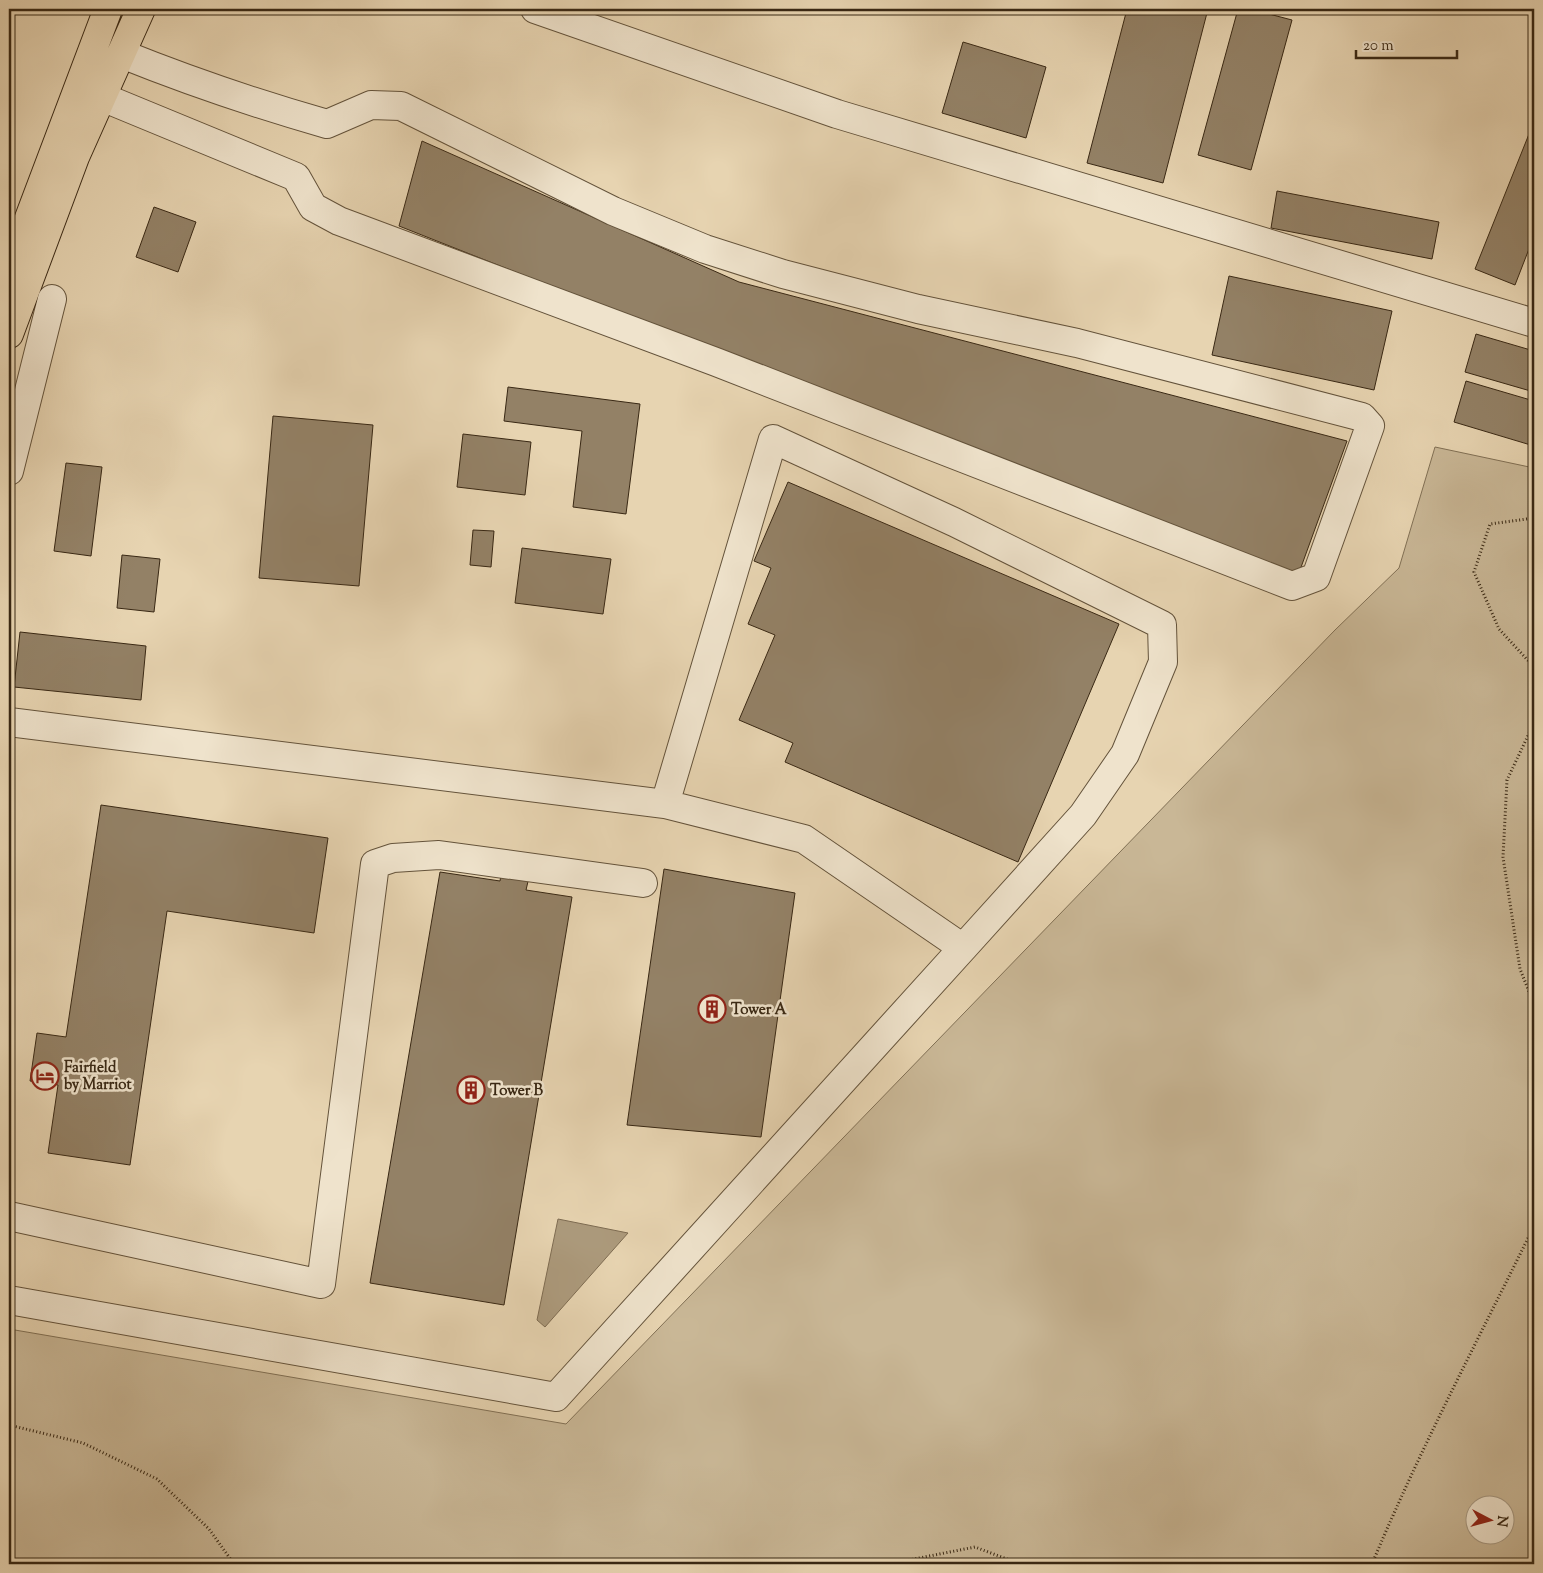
<svg xmlns="http://www.w3.org/2000/svg" width="1543" height="1573" font-family="'Sorts Mill Goudy',serif">
<style>
.green{fill:#c9b796;stroke:#817055;fill-rule:evenodd}
.water{fill:#ac9a7c;stroke:#7e6c52}
.building{fill:#938166;stroke:#392814}
.lines{fill:none;stroke-linecap:round;stroke-linejoin:round}
.minor-casing{stroke:#64533b;stroke-width:30}
.major-casing{stroke:#392814;stroke-width:30}
.path{stroke:#392814;stroke-width:3;stroke-dasharray:1 2.5;stroke-linecap:butt}
.minor{stroke:#efe3cc;stroke-width:28}
.major{stroke:#e7d4b1;stroke-width:28}
.labels{text-anchor:middle;stroke-width:5;stroke-linejoin:round;paint-order:stroke}
.poi-label{font-size:15px;font-weight:bold;fill:#392814;stroke:#efe3cc;text-anchor:start}
</style>
<rect width="100%" height="100%" fill="#e7d4b1"/>
<filter id="stains"><feTurbulence type="fractalNoise" baseFrequency=".004" numOctaves="4"/><feColorMatrix values="0 0 0 0 .2 0 0 0 0 .09 0 0 0 0 .02 0 0 0 .5 -.17"/></filter>
<radialGradient id="worn" r=".72"><stop offset=".6" stop-color="#630" stop-opacity="0"/><stop offset="1" stop-color="#630" stop-opacity=".3"/></radialGradient>
<path class="green" d="M1435,447L1534,468V1564H9V1329L566,1424L1335,630L1399,568ZM1476,1506H1506V1536H1476Z"/>
<path class="water" d="M558,1219L628,1233L545,1327L537,1320Z"/>
<path class="building" d="M1127,9H1208L1163,183L1087,163Z
M1238,9H1250L1292,20L1251,170L1198,155Z
M963,42L1046,67L1026,138L942,113Z
M1531,129L1534,130V236L1515,285L1475,269Z
M422,141L739,282L1347,441L1296,581L399,226Z
M1277,191L1439,222L1432,259L1271,228Z
M154,207L196,222L178,272L136,257Z
M1229,276L1392,311L1374,390L1212,355Z
M1476,334L1534,351V392L1465,372Z
M1466,381L1534,401V446L1454,422Z
M508,387L640,404L626,514L573,507L582,431L504,421Z
M273,416L373,425L359,586L259,578Z
M463,434L531,442L525,495L457,487Z
M66,463L102,467L91,556L54,551Z
M788,482L1119,624L1018,862L785,762L793,743L739,720L775,635L748,624L771,568L754,561Z
M473,530L494,531L491,567L470,565Z
M522,548L611,559L603,614L515,603Z
M122,555L160,559L154,612L117,608Z
M20,632L146,646L141,700L14,687Z
M101,805L328,838L314,933L167,911L130,1165L48,1153L58,1085L30,1081L37,1033L66,1037Z
M502,869L530,873L526,890L572,897L504,1305L370,1283L440,872L500,881Z
M664,869L795,893L761,1137L627,1125Z"/>
<g class="lines">
<g class="minor-casing">
<path id="minor" d="M535,9L837,114L1534,323
M102,97L296,177L313,207L339,221L716,362L1292,586L1316,577L1370,426L1362,417L1077,343L918,309L783,274L705,249L613,211L401,106L371,105L327,124C257,104 189,81 122,54
M9,471L52,299
M9,722L665,804L804,839L963,948L556,1397L9,1300
M665,804L773,439L954,522L1162,625L1163,662L1125,754L1083,815L963,948
M9,1216L321,1284L375,864L393,858L439,855L643,883"/>
</g>
<g class="major-casing">
<path id="major" d="M9,271L108,9
M9,334L75,157L141,9"/>
</g>
<path class="path" d="M1534,518L1490,524L1474,572L1499,629L1534,667
M1534,723L1507,780L1503,857L1520,969L1534,1004
M9,1425L83,1443L157,1479L209,1529L234,1564
M899,1564L904,1561L975,1547L1020,1564
M1372,1564C1420,1449 1479,1338 1534,1226"/>
<use href="#minor" class="minor"/>
<use href="#major" class="major"/>
</g>
<defs>
<g id="building-ring" transform="scale(1.4375)"><circle r="9.5" fill="#efe3cc" stroke="#8f2418" stroke-width="1.5"/><path d="M-4-6H4V6H1V3H-1V6H-4ZM-2.5-4.3h1.7v1.8h-1.7ZM.8-4.3h1.7v1.8H.8ZM-2.5-1h1.7V.8h-1.7ZM.8-1h1.7V.8H.8Z" fill="#8f2418"/></g>
<g id="hotel-ring" transform="scale(1.4375)"><circle r="9.5" fill="#efe3cc" stroke="#8f2418" stroke-width="1.5"/><path d="M-6-4.5h1.5V1H6V5H4.5V3h-9V5H-6ZM-4 0a1.8 1.8 0 1 1 3.6 0ZM.5 0V-2.5h3Q6-2.5 6 0Z" fill="#8f2418"/></g>
</defs>
<g fill-rule="evenodd">
<use href="#building-ring" x="712" y="1009"/>
<use href="#hotel-ring" x="45" y="1076"/>
<use href="#building-ring" x="471" y="1090"/>
</g>
<g class="labels">
<g class="poi-label">
<text x="731" y="1014">Tower A</text>
<text x="64" y="1072">Fairfield<tspan x="64" dy="17">by Marriot</tspan></text>
<text x="490" y="1095">Tower B</text>
</g>
</g>
<rect width="1543" height="1573" fill="none" stroke="#e7d4b1" stroke-width="30"/>
<rect x="10" y="10" width="1523" height="1553" fill="none" stroke="#392814" stroke-width="2.5"/>
<rect x="15" y="15" width="1513" height="1543" fill="none" stroke="#392814"/>
<g transform="translate(1490 1520) rotate(96)"><circle r="24" fill="#efe3cc" stroke="#a69882"/>
<path d="M0-4L9 19L0 12L-9 19Z" fill="#8f2418"/>
<text y="-8" font-size="14" font-weight="bold" text-anchor="middle" fill="#392814">N</text>
</g>
<path d="M1356 50v8h101v-8" fill="none" stroke="#392814" stroke-width="2.5"/>
<text x="1363" y="50" font-size="15" fill="#392814" stroke="#efe3cc" stroke-width="4" paint-order="stroke">20 m</text>
<rect width="100%" height="100%" filter="url(#stains)"/>
<rect width="100%" height="100%" fill="url(#worn)"/>
</svg>
